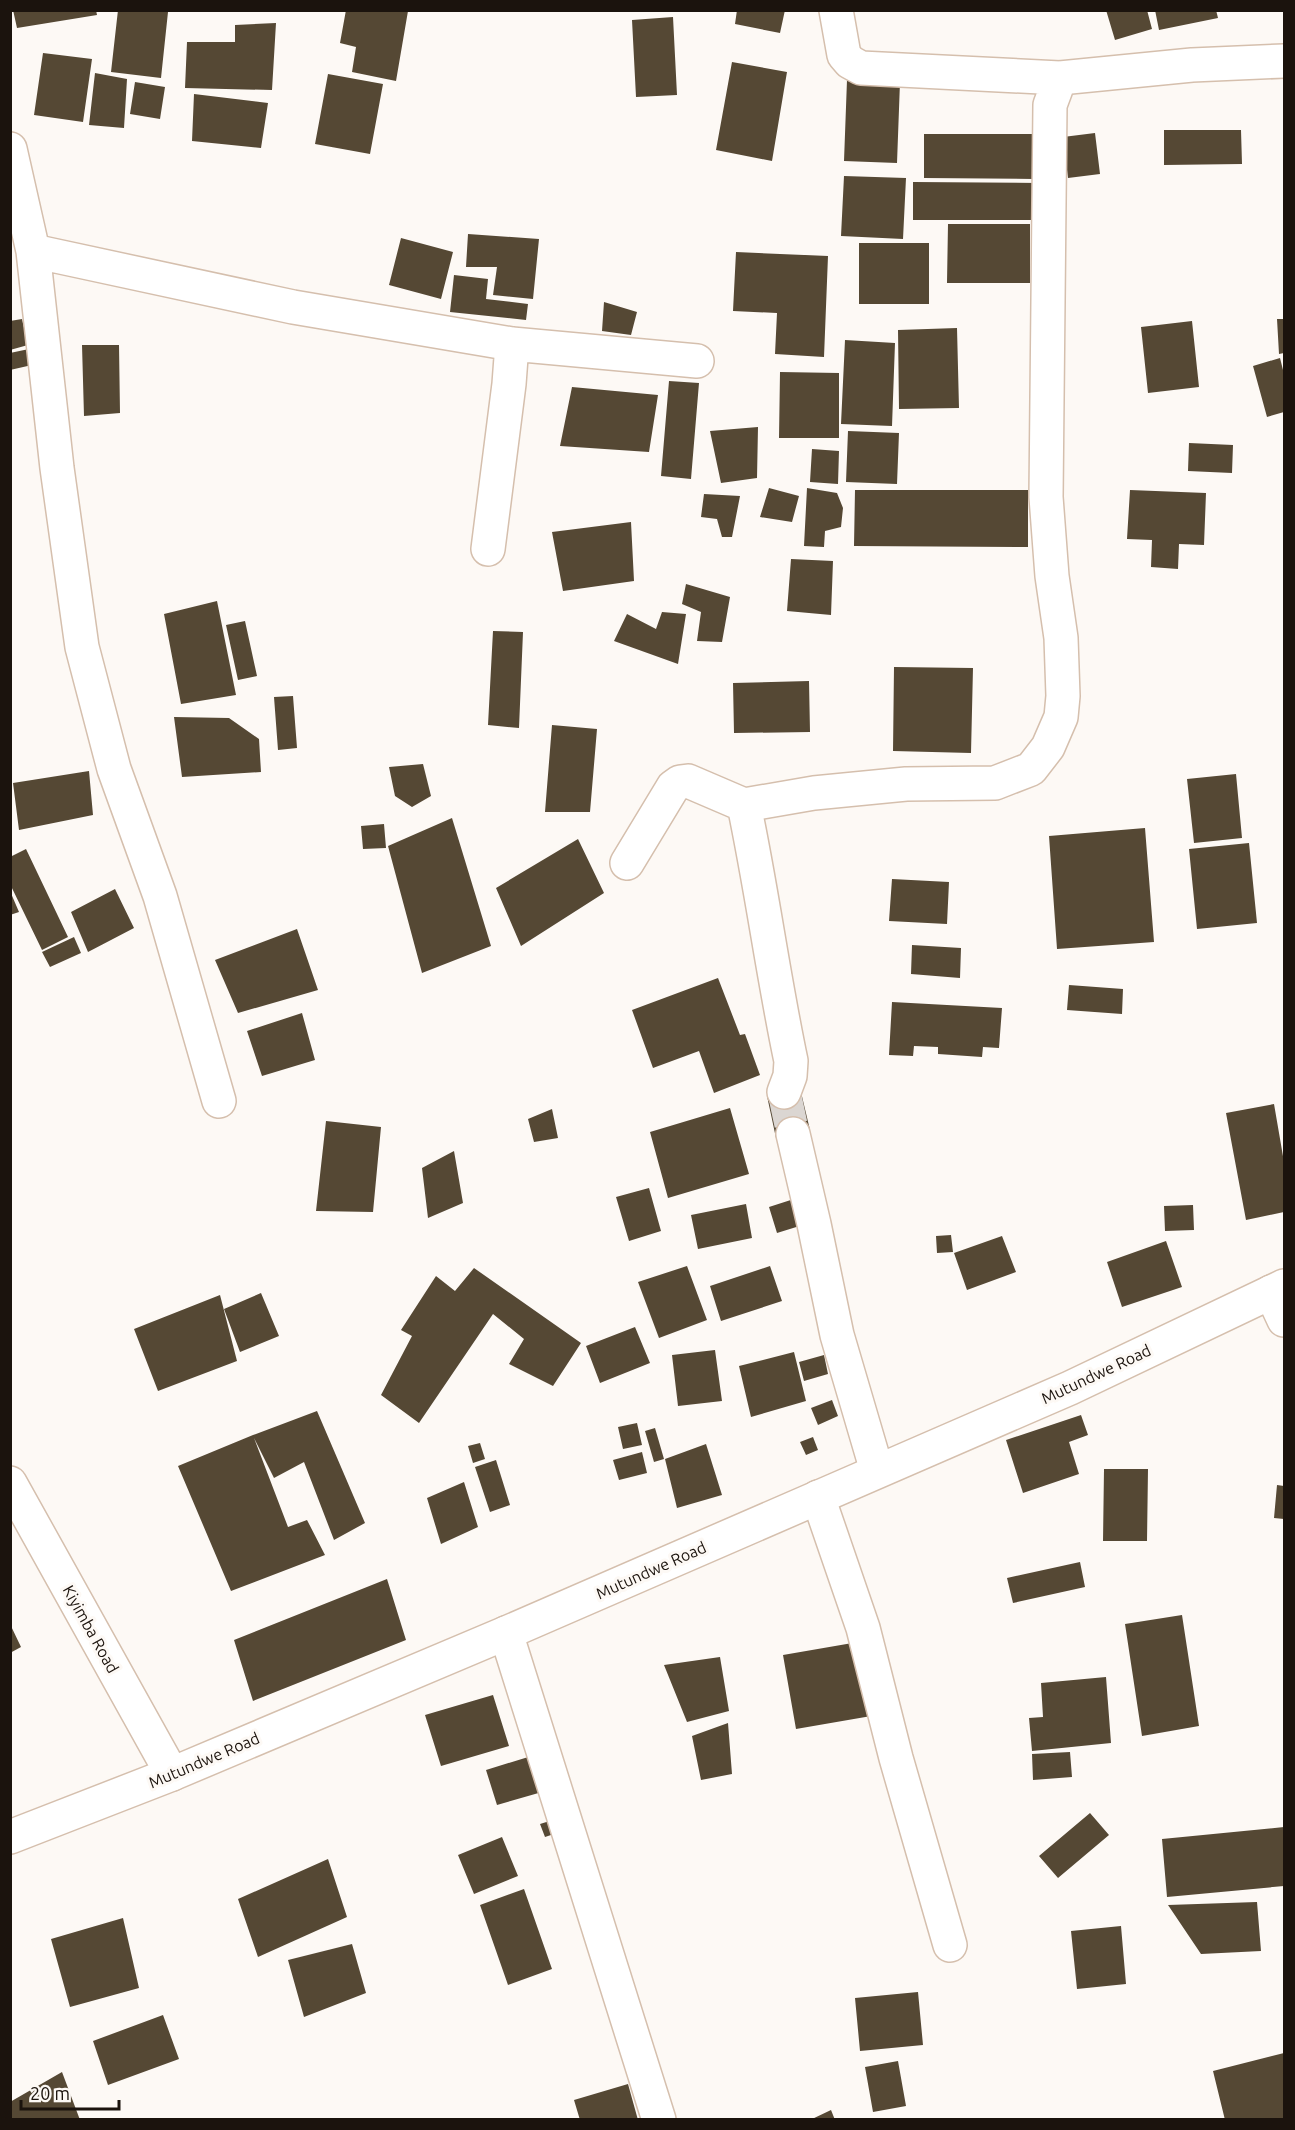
<svg xmlns="http://www.w3.org/2000/svg" width="1295" height="2130" font-family="Ubuntu,sans-serif">
<style>
.building{fill:#554834}
.lines{fill:none;stroke-linecap:round;stroke-linejoin:round}
.minor-tunnel{stroke:#dbd6d2;stroke-width:33;stroke-dasharray:33 16;stroke-linecap:butt}
.minor-casing{stroke:#d5bfad;stroke-width:36}
.major-casing{stroke:#d5bfad;stroke-width:36}
.minor{stroke:#fff;stroke-width:33}
.major{stroke:#fff;stroke-width:33}
.labels{text-anchor:middle;stroke-width:6;stroke-linejoin:round;paint-order:stroke}
.street-label{font-size:16px;fill:#1b130d;stroke:#fdf9f5}
</style>
<rect width="100%" height="100%" fill="#fdf9f5"/>
<path class="building" d="M13,10H96L97,15L17,28Z
M118,10L168,12L161,78L111,72Z
M346,10L408,11L396,81L352,72L356,47L340,43Z
M737,10H785L780,33L735,24Z
M1106,10H1147L1152,29L1115,40Z
M1155,10H1216L1218,18L1159,30Z
M673,17L677,95L636,97L632,20Z
M276,23L272,90L185,88L187,42H235V25Z
M43,53L92,59L83,122L34,115Z
M732,62L787,72L772,161L716,150Z
M95,73L127,79L124,128L89,125Z
M328,74L383,84L370,154L315,144Z
M847,80L900,82L897,163L844,161Z
M135,82L165,87L160,119L130,114Z
M194,94L268,103L261,148L192,141Z
M1164,130H1241L1242,164L1164,165Z
M1095,133L1100,174L1068,178L1063,137Z
M924,134H1034V179L924,178Z
M844,176L906,178L903,239L841,236Z
M913,182L1040,183L1038,220H913Z
M948,224H1030V283H947Z
M468,234L539,239L533,299L493,295L497,267H466Z
M401,238L453,252L441,299L389,285Z
M859,243H929V304H859Z
M736,252L828,256L824,357L775,354L777,313L733,311Z
M454,275L488,279L486,299L528,304L526,320L450,312Z
M604,302L637,312L631,335L602,331Z
M22,319L28,345L10,350V321Z
M1277,319H1284V353L1279,354Z
M1192,321L1199,387L1148,393L1141,327Z
M957,328L959,408L899,409L898,330Z
M845,340L895,343L892,426L841,424Z
M82,345H119L120,413L84,416Z
M29,349L32,365L10,370V353Z
M1280,358L1284,374V412L1267,417L1253,366Z
M780,372L839,373V438H779Z
M669,381L699,383L691,479L661,476Z
M572,387L658,395L649,452L560,446Z
M758,427L757,478L721,483L710,431Z
M848,431L899,433L897,484L846,482Z
M1189,443L1233,445L1232,473L1188,471Z
M812,449L839,451L838,484L810,482Z
M769,488L799,496L792,522L760,517Z
M807,488L837,493L843,508L841,527L825,531L824,547L804,546Z
M855,490H1028V547L854,546Z
M1130,490L1206,493L1204,545L1179,544L1178,569L1151,567L1152,540L1127,539Z
M704,494L740,496L732,537H722L717,519L701,517Z
M631,522L634,581L563,591L552,532Z
M791,559L833,561L831,615L787,611Z
M686,584L730,597L722,642L697,641L701,612L682,604Z
M217,601L236,695L181,704L164,614Z
M662,612L686,614L678,664L614,641L627,614L656,629Z
M245,621L257,676L238,680L226,625Z
M493,631L523,632L519,728L488,725Z
M894,667L973,668L971,753L893,751Z
M809,681L810,732L734,733L733,683Z
M293,696L297,748L278,750L274,697Z
M174,717L229,718L259,739L261,772L182,777Z
M552,725L597,729L590,812H545Z
M423,764L431,796L412,807L395,796L389,767Z
M89,771L93,815L19,830L13,783Z
M1236,774L1242,838L1194,843L1187,779Z
M452,818L491,946L422,973L388,846Z
M384,824L386,848L363,849L361,826Z
M1145,828L1154,942L1057,949L1049,836Z
M578,839L604,893L521,946L496,888Z
M1249,843L1257,923L1197,929L1189,849Z
M26,849L68,937L42,950L10,884V857Z
M892,879L949,882L947,924L889,921Z
M115,889L134,928L88,952L71,912Z
M10,891L19,912L10,915Z
M297,929L318,990L238,1013L215,960Z
M74,937L81,953L50,967L42,952Z
M912,945L961,948L960,978L911,974Z
M718,978L740,1035L745,1034L760,1075L714,1093L699,1051L653,1068L632,1010Z
M1069,985L1123,989L1122,1014L1067,1010Z
M892,1002L1002,1008L999,1048L983,1047L982,1057L938,1054V1047L914,1046L913,1056L889,1055Z
M302,1013L315,1060L262,1076L247,1031Z
M800,1088L810,1130L776,1138L767,1096Z
M1274,1104L1284,1162V1212L1246,1220L1226,1113Z
M730,1108L749,1174L668,1198L650,1132Z
M552,1109L558,1138L534,1142L528,1119Z
M326,1121L381,1127L373,1212L316,1211Z
M454,1151L463,1203L428,1218L422,1168Z
M649,1188L661,1231L629,1241L616,1197Z
M797,1198L806,1224L777,1233L769,1207Z
M746,1204L752,1238L698,1249L691,1215Z
M1193,1205L1194,1230L1165,1231L1164,1206Z
M951,1235L953,1252L937,1253L936,1236Z
M1002,1236L1016,1272L967,1290L954,1253Z
M1166,1241L1182,1287L1122,1307L1107,1262Z
M687,1266L707,1320L659,1338L638,1282Z
M770,1266L782,1301L721,1321L710,1286Z
M474,1268L581,1343L553,1386L509,1364L524,1339L493,1314L419,1423L381,1395L412,1336L401,1330L436,1276L455,1291Z
M261,1293L279,1336L240,1352L224,1309Z
M220,1295L237,1361L158,1391L134,1329Z
M635,1327L650,1363L600,1383L586,1346Z
M715,1350L722,1401L678,1406L672,1355Z
M794,1352L806,1401L751,1417L739,1366Z
M824,1355L828,1374L804,1381L799,1362Z
M832,1400L838,1416L818,1425L811,1408Z
M317,1411L365,1523L334,1540L304,1462L274,1478L254,1438L288,1527L307,1520L325,1555L231,1591L178,1466L253,1435Z
M1081,1415L1088,1435L1069,1442L1079,1474L1023,1493L1006,1440Z
M637,1423L642,1445L623,1449L618,1427Z
M655,1428L664,1459L654,1462L645,1431Z
M813,1437L818,1450L806,1455L800,1442Z
M480,1443L485,1459L473,1463L468,1446Z
M706,1444L722,1495L677,1508L665,1459Z
M642,1452L647,1473L619,1480L613,1460Z
M496,1460L510,1505L490,1512L475,1467Z
M1104,1469H1148L1147,1541H1103Z
M464,1482L478,1527L441,1544L427,1498Z
M1277,1485L1284,1486V1519L1274,1518Z
M1080,1562L1085,1587L1013,1603L1007,1578Z
M387,1579L406,1640L253,1701L234,1640Z
M1182,1615L1199,1726L1142,1736L1125,1624Z
M10,1624L21,1647L10,1653Z
M864,1641L877,1715L796,1729L783,1655Z
M720,1657L729,1711L687,1722L664,1665Z
M1106,1677L1111,1743L1032,1751L1029,1718L1043,1717L1041,1683Z
M493,1695L509,1746L441,1766L425,1715Z
M728,1723L732,1774L701,1780L692,1736Z
M1070,1752L1072,1777L1033,1780L1032,1754Z
M538,1754L549,1790L497,1805L486,1770Z
M1090,1813L1109,1835L1058,1878L1039,1856Z
M556,1819L560,1832L545,1837L540,1824Z
M1284,1827V1886L1167,1897L1162,1839Z
M502,1837L518,1876L474,1894L458,1855Z
M328,1859L347,1917L258,1957L238,1899Z
M524,1889L552,1969L508,1985L480,1905Z
M1257,1902L1261,1951L1201,1954L1168,1905Z
M123,1918L139,1988L70,2007L51,1939Z
M1121,1926L1126,1984L1077,1989L1071,1931Z
M352,1944L366,1993L304,2017L288,1960Z
M918,1992L923,2045L860,2051L855,1998Z
M163,2015L179,2059L108,2085L93,2041Z
M1284,2053V2120H1225L1213,2071Z
M898,2061L906,2106L873,2112L865,2067Z
M62,2072L80,2120H13L10,2115V2102Z
M628,2084L638,2120H580L574,2100Z
M831,2110L835,2120H810Z"/>
<g class="lines">
<path class="minor-tunnel" d="M784,1092L793,1134"/>
<g class="minor-casing">
<path id="minor" d="M836,10L844,55L850,62L861,68L1060,78
M10,149L33,251L57,468L82,647L114,769L160,896L219,1101
M33,251L293,307L512,344L697,361
M488,549L509,384L512,344
M627,863L673,787L680,782L688,781L744,805
M784,1092L790,1076L791,1061C773,976 762,890 744,805L814,793L906,784L995,783L1031,769L1048,747L1061,717L1063,696L1061,638L1052,576L1046,497L1050,105L1060,78L1192,65L1284,61
M793,1134L814,1224L837,1335L877,1471
M1271,1292L1284,1320
M10,1483L172,1774
M818,1497L863,1628L896,1758L950,1945
M506,1633L659,2120"/>
</g>
<g class="major-casing">
<path id="major" d="M10,1837L172,1774L506,1633L1070,1388L1284,1286"/>
</g>
<use href="#minor" class="minor"/>
<use href="#major" class="major"/>
</g>
<g class="labels">
<g class="street-label">
<text transform="translate(1096 1374) rotate(-25)" y="6">Mutundwe Road</text>
<text transform="translate(651 1570) rotate(-24)" y="6">Mutundwe Road</text>
<text transform="translate(91 1629) rotate(61)" y="6">Kiyimba Road</text>
<text transform="translate(204 1760) rotate(-23)" y="6">Mutundwe Road</text>
</g>
</g>
<rect width="1295" height="2130" fill="none" stroke="#1b130d" stroke-width="24"/>
<path d="M21 2100v9h98v-9" fill="none" stroke="#1b130d" stroke-width="3"/>
<text x="30" y="2100" font-size="18" fill="#1b130d" stroke="#fdf9f5" stroke-width="4.5" paint-order="stroke">20 m</text>
</svg>
